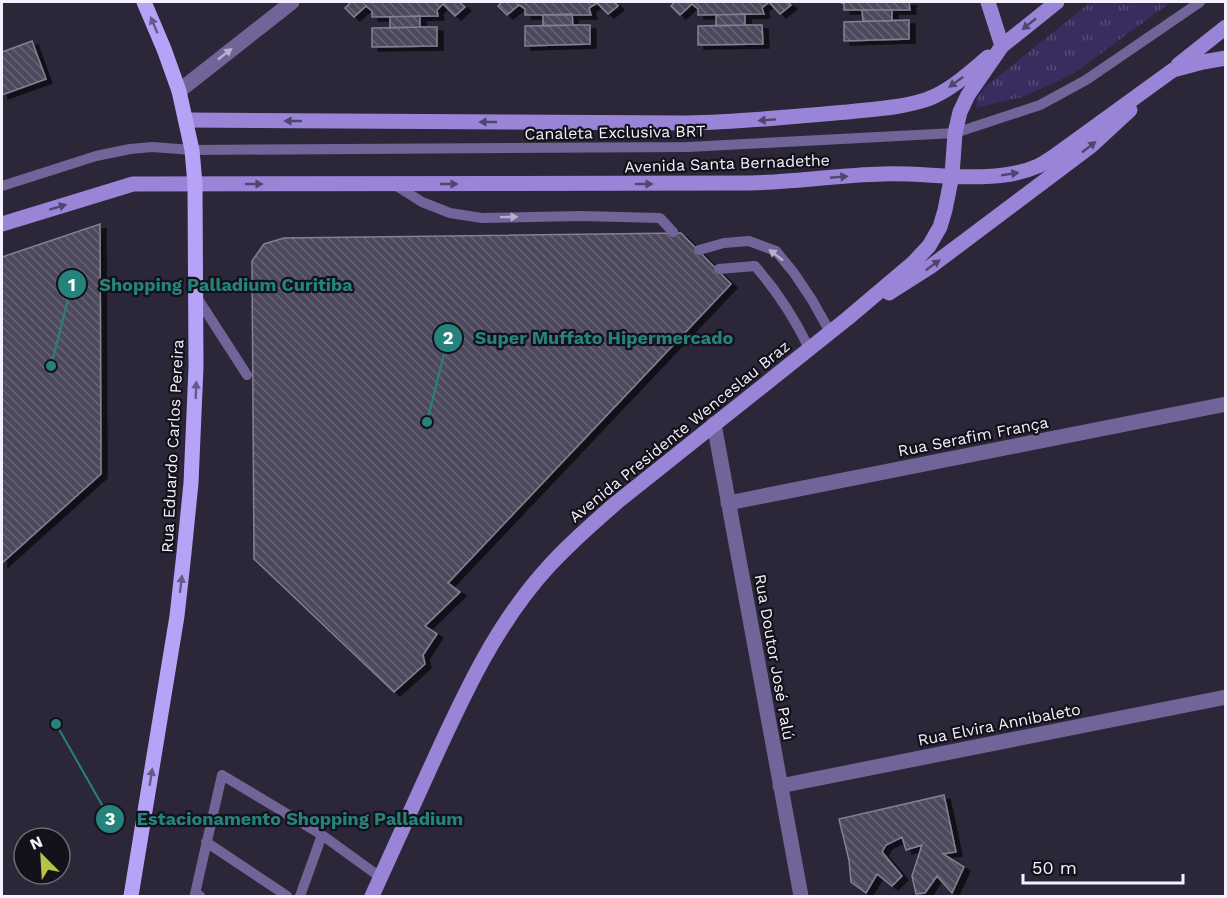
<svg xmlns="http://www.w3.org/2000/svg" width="1227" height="898" font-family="'Work Sans',sans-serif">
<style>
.grass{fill:url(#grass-tufts)}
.building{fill:url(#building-back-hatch);stroke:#848095;stroke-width:1.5;filter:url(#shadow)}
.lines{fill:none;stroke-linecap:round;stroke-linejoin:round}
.lane{stroke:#706498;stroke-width:10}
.street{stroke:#706498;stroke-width:15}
.secondary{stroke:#9984d7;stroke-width:15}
.primary{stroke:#b6a2f7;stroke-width:15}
.oneway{fill:#4f456e}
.oneway2{fill:#645a88}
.oneway3{fill:#b8b2d0}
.labels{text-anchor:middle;stroke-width:4.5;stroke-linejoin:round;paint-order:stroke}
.street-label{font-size:16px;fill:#f3f1fd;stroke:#131119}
.leader{fill:none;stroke:#26827c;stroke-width:2}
.callout-dot{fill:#26827c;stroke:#131119;stroke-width:2}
.mark-label{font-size:18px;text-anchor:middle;font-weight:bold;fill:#fff}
.callout-label{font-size:18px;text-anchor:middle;font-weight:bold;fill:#26827c;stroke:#131119;stroke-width:4.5;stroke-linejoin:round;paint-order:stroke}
</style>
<defs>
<pattern id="grass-tufts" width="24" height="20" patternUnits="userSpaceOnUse" patternTransform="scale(1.5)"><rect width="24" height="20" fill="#3a2c5e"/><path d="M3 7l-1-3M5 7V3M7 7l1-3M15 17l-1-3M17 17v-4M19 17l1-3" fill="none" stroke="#574b76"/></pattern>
<pattern id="building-back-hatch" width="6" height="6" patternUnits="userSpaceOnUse" patternTransform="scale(1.5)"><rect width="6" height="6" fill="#4d495c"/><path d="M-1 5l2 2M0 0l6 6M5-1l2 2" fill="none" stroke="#676474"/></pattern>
<filter id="shadow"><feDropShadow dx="6" dy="4" stdDeviation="0" flood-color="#0009"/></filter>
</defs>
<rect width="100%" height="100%" fill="#2b2738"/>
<path class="grass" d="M1091,2H1171L1073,74L1025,96L976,108L977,98L986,86Z"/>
<path class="building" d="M351,2H459L465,7L455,16L443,4L437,10L438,16L372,17V11L366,6L354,17L345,8Z
M502,2H614L618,6L608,14L597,3L589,8L591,15H525V9L519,5L507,15L498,6Z
M675,2H787L791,5L780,14L769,2L762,8L764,14L698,15V9L692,4L680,15L671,6Z
M840,2H911L909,3L910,10H844V4Z
M862,10H892V21H863Z
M572,14L573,25L543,26V15Z
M745,14V25L716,26V15Z
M420,16V27L390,28V17Z
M909,20V39L844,41V22Z
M573,25H590V44L525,46V26Z
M745,25H762L763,44L698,45V26Z
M420,27H437V46L372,47V28Z
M32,41L46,79L2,95V52Z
M100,224L101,474L2,563V257Z
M681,233L731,284L448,583L460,592L425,626L437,634L423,655L425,664L394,692L254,559L252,261L264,244L284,238Z
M944,795L956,852L943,854L964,867L952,893L937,876L925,893L916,894L912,876L922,845L906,850L902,837L886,845L882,852L902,876L892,886L877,874L866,893L851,882L849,860L839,819Z"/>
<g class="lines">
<path class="lane" d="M395,185L422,202L450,213L482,218L581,216L660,218L673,232
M2,186L96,156L130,149L152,147L192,150L688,147L955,133L1040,105L1086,80L1200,2
M699,250L724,243L749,241L776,251L794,273L812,300L830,332
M719,269L755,266C777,291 795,319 809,348
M196,296L247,375
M206,842L287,896
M200,896L195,894L222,775L322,835L380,877
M300,896L322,835"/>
<path class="street" d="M179,91L292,2
M714,424L801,896
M728,503L1226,404
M780,786L1226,697"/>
<path class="secondary" d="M988,2L1002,46
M1178,65L1226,27
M186,120L687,123C740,122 793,117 847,112C873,109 902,108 928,99C951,90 969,73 988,57
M2,224L133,184L751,183C795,182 839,175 883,174C931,172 993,186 1038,166C1043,164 1048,160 1053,157L1173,70L1203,62L1226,58
M889,293L930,267L1091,146L1130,110
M372,896C392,852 412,808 432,764C464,694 497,622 550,565C570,543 593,523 616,503L848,318L913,263L929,246L940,227L945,210L952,175L955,133L960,112L968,95L1002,46L1057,2"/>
<path class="primary" d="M131,896L177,616L184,553L191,483L196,367L195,184L192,150L179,91L164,49L144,2"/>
</g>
<defs><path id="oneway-solid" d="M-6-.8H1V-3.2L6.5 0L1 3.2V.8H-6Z" transform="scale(1.5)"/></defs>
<g class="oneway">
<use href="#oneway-solid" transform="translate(1029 24) rotate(141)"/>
<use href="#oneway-solid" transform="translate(956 82) rotate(144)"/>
<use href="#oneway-solid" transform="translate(767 120) rotate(176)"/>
<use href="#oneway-solid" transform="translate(293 121) rotate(-180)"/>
<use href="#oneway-solid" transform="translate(488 122) rotate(-180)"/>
<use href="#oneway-solid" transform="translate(1089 147) rotate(-38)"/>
<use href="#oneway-solid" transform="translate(1010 174) rotate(-9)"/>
<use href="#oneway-solid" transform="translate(839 177) rotate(-5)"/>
<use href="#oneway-solid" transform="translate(254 184)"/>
<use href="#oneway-solid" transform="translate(449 184)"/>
<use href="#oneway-solid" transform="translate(644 184)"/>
<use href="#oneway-solid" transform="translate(58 207) rotate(-17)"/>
<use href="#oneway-solid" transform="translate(933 265) rotate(-36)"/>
</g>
<g class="oneway2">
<use href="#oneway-solid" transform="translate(154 25) rotate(-113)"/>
<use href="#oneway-solid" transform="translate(196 390) rotate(-88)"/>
<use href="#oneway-solid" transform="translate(181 584) rotate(-83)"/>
<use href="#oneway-solid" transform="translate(151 777) rotate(-81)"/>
</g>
<g class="oneway3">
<use href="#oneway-solid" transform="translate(225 54) rotate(-38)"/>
<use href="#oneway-solid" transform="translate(509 217) rotate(-1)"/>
<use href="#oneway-solid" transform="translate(776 255) rotate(-142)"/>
</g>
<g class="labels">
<g class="street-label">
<text transform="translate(615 132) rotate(-1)" y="6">Canaleta Exclusiva BRT</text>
<text transform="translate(727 163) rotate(-2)" y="6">Avenida Santa Bernadethe</text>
<text transform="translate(679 431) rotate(-39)" y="6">Avenida Presidente Wenceslau Braz</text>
<text transform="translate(973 436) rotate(-11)" y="6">Rua Serafim França</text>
<text transform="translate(172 446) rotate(-87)" y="6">Rua Eduardo Carlos Pereira</text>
<text transform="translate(775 657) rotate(80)" y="6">Rua Doutor José Palú</text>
<text transform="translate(999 724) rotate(-11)" y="6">Rua Elvira Annibaleto</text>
</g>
</g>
<path class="leader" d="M51 366L72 284M427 422L448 338M56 724L110 819"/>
<g class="callout-dot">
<circle cx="51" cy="366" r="6"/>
<circle cx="427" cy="422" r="6"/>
<circle cx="56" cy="724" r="6"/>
<circle cx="72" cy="284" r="15"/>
<circle cx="448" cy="338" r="15"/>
<circle cx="110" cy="819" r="15"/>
</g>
<g class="mark-label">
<text x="72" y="291">1</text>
<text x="448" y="344">2</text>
<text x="110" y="825">3</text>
</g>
<g class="callout-label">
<text x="226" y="291">Shopping Palladium Curitiba</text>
<text x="604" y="344">Super Muffato Hipermercado</text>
<text x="300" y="825">Estacionamento Shopping Palladium</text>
</g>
<rect width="1227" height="898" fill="none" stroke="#f3f1fd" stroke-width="6"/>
<g transform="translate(42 856) rotate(336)"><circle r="28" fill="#131119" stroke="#6d6b74" stroke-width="1.5"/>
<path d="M0-4.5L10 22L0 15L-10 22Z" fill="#b6c148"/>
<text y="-9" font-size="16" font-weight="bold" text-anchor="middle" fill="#f3f1fd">N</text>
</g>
<path d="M1023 874v9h160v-9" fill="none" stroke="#f3f1fd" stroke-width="3"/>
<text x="1032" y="874" font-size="18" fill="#f3f1fd" stroke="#131119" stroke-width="4.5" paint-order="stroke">50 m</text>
</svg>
